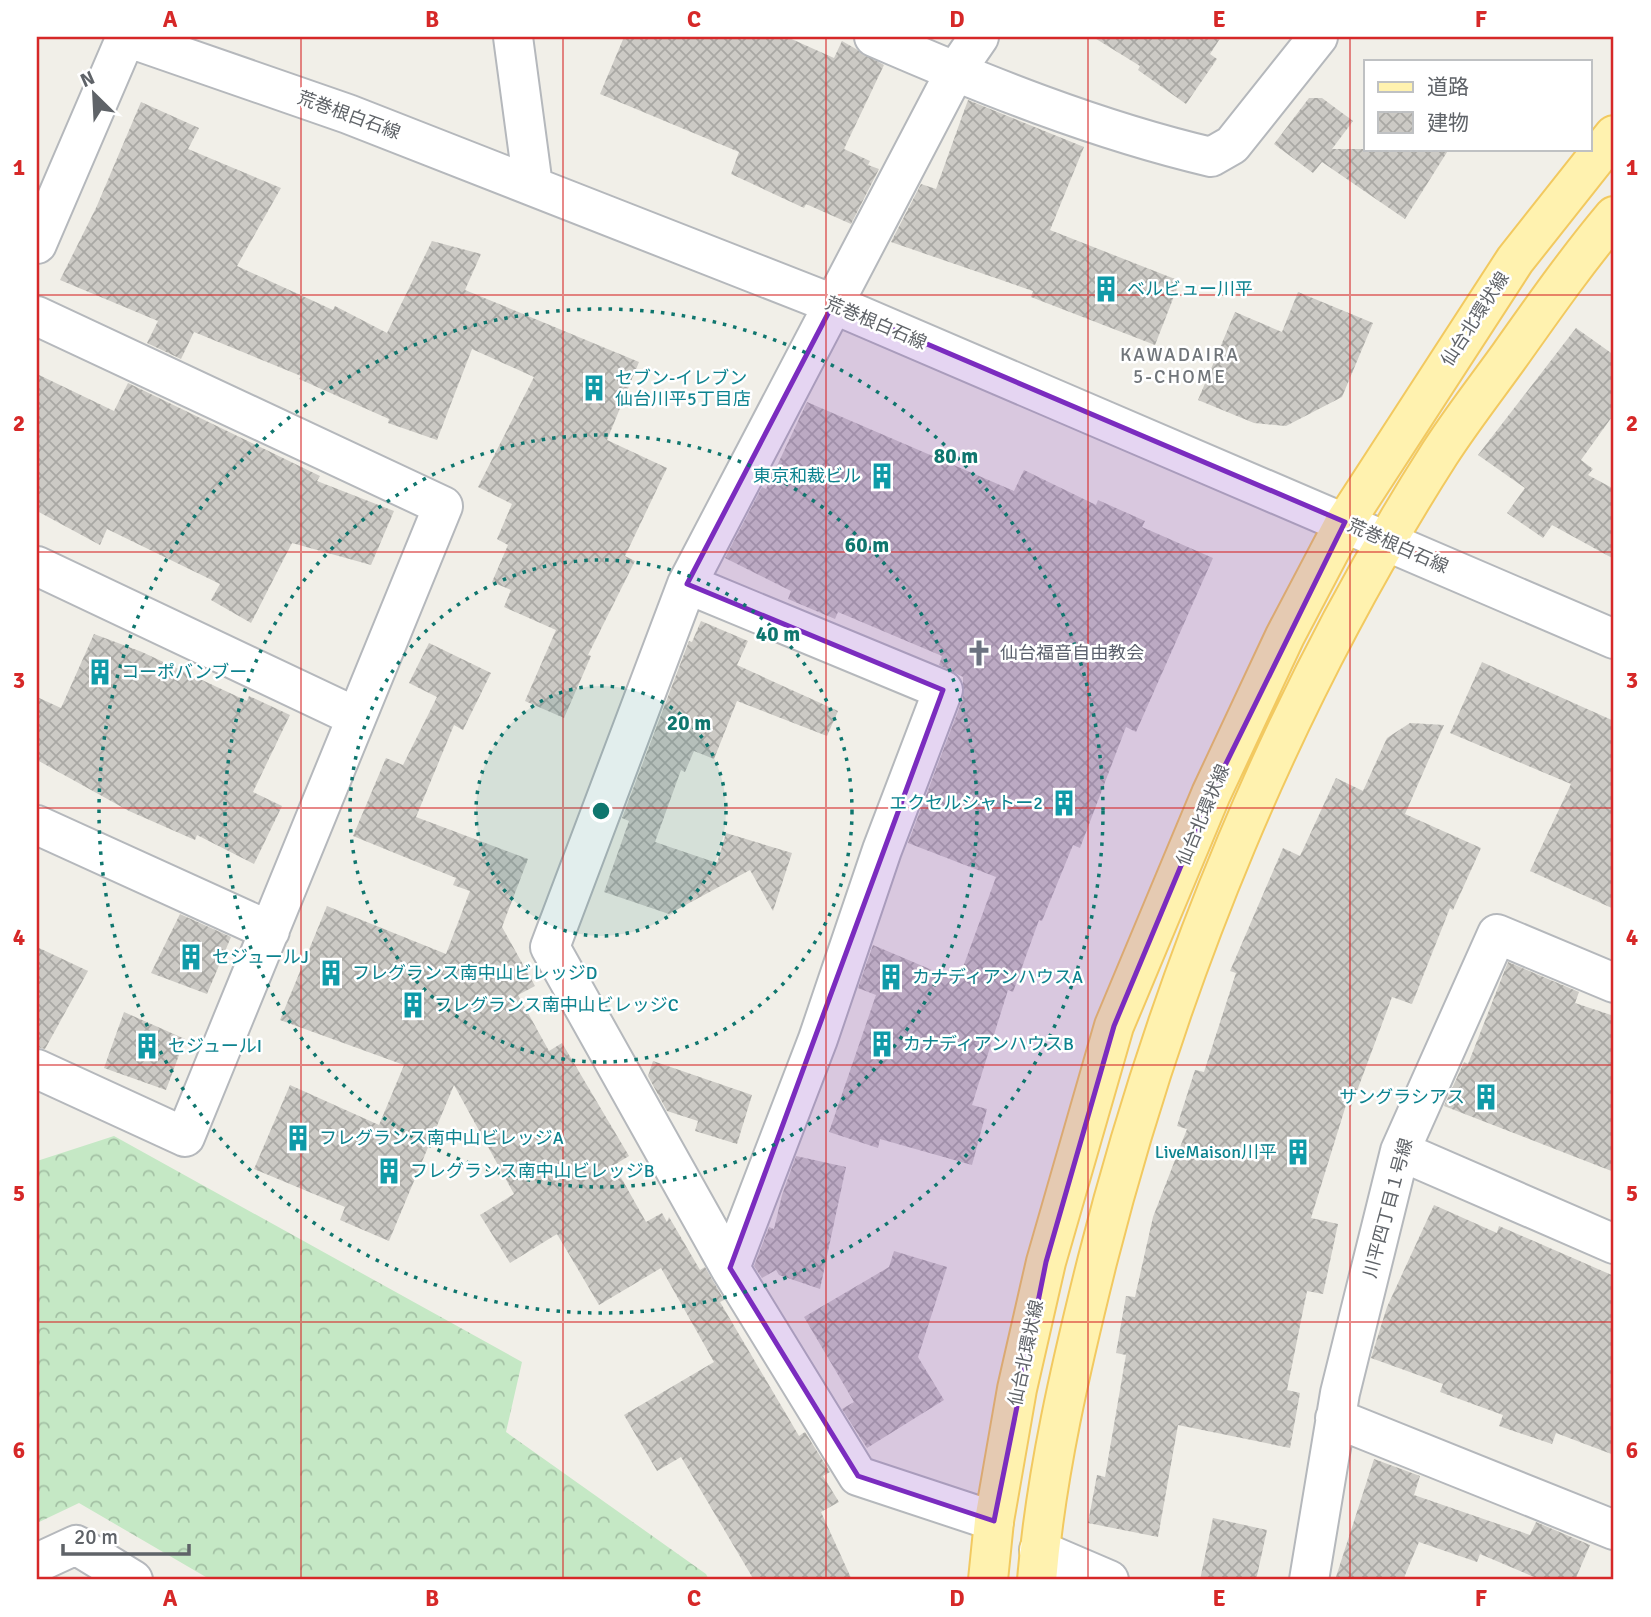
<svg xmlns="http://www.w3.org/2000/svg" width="1651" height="1617" font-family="Signika,'Noto Sans JP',sans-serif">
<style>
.forest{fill:url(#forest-crowns)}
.building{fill:url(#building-cross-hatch)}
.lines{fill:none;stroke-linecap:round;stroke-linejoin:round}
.minor-casing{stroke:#b5b8bc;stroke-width:42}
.major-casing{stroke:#f2c960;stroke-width:42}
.minor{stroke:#fff;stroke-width:38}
.major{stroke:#fff2af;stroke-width:38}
.marked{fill:#7b2cbf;fill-opacity:0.2;stroke:#7b2cbf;stroke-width:5;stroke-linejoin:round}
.grid{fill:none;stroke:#d62828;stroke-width:2;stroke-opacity:0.55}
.ring{fill:none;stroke:#0f766e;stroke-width:3.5;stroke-dasharray:3.5 7}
.labels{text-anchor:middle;stroke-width:5;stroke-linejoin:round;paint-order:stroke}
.street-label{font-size:18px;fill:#5f6368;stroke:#fff}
.culture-label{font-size:18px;fill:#0d838f;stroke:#fff;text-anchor:start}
.worship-label{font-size:18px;fill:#5b616d;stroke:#fff;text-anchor:start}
.neighbourhood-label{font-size:19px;letter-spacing:2px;fill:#70757a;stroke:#fff}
.centre{fill:#0f766e;stroke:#fff;stroke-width:3.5}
.ring-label{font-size:21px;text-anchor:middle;font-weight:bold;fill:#0f766e;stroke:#fff;stroke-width:5;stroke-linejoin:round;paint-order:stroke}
.neatline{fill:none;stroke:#d62828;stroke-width:2.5}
.grid-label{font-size:23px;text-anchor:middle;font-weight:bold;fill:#d62828}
</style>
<defs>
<pattern id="forest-crowns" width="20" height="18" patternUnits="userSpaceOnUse" patternTransform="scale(1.75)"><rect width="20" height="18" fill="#c5e8c5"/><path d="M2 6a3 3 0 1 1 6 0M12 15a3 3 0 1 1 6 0" fill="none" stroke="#a3c0a4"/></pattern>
<pattern id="building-cross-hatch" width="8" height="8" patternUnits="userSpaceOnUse" patternTransform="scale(1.75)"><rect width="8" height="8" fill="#cccac5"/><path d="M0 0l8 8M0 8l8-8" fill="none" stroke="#a9a8a4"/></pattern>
</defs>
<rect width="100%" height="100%" fill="#f1efe8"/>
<path class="forest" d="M114,1136L522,1362L506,1432L706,1574L709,1580H211L79,1503L37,1523V1161Z"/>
<path class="building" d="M624,37H787L834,58L842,41L884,65L844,149L870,161L868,165L879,169L851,224L806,204L804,208L731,174L739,152L600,94Z
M1093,37H1221L1210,54L1217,59L1186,104L1138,70L1140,66Z
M1309,98H1322L1353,121L1332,149H1449L1405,219L1322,162L1313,173L1274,144Z
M968,100L1084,147L1050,230L1180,281L1155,345L1031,297L1033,291L891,242L921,184L936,189Z
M141,102L199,128L188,149L281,188L237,266L333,310L335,306L387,333L432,241L481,254L465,290L639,362L607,440L667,468L625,556L635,561L588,655L591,656L564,718L525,701L556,630L504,607L511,590L492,582L508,545L497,539L512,504L478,487L534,377L472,349L437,440L388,423L389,419L299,379L301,376L194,332L181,359L147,343L158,321L60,280L96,208Z
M1298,292L1373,323L1342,397L1286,426L1254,423L1198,400L1235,312L1282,332Z
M1576,328L1614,355V414L1581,460L1593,469L1588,475L1614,489V559L1552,525L1543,538L1507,513L1525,488L1478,455Z
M37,374L114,411L128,383L320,476L317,481L394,511L371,565L292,543L251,623L211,600L220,584L107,529L100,545L37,511Z
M807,402L1014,491L1024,470L1096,505L1098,500L1145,521L1142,527L1213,558L1136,732L1126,727L1080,848L1073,845L1042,921L1039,920L1013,992L1008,990L972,1105L987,1109L972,1165L880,1139L878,1148L829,1132L876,995L858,988L873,945L958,981L996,877L908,843L963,698V677L939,665L942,656L838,612L835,619L788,599L791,591L725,558L762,487L766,489Z
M701,621L748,641L737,665L838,711L827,736L737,701L714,759L694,751L685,772L681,770L655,842L717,863L726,833L792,853L773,911L750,870L669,914L604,892L629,821L622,818L689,641L692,642Z
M94,634L142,652L247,701L249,696L290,715L253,792L282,806L254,864L197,835L195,840L129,811L37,760V697L61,708Z
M429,643L491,673L463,730L454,725L416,817L528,859L502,927L535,986L518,995L549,1051L562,1043L629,1156L614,1165L646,1222L662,1213L667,1222L669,1217L700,1270L705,1267L724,1300L720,1302L799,1436L805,1432L830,1472L823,1476L839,1502L821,1512L852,1580H754L681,1457L657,1471L624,1415L714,1362L661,1268L599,1305L557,1234L510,1263L480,1215L514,1194L454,1085L389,1241L340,1220L345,1207L254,1169L290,1085L379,1125L404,1065L280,1020L327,906L446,954L470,891L453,885L456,878L353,836L386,758L403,765L437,697L409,683Z
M1482,662L1614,721V909L1530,871L1571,784L1450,733Z
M1410,723L1444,725L1405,814L1481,848L1453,910L1450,908L1412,1004L1392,997L1351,1107L1346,1105L1311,1218L1338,1224L1323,1294L1307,1291L1287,1390L1300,1393L1290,1448L1178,1425L1158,1537L1088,1523L1097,1475L1105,1477L1126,1355L1116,1353L1126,1296L1135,1297L1153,1217L1187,1129L1177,1126L1195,1070L1204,1072L1236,973L1230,971L1283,848L1300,856L1336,778L1363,791L1387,738Z
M180,914L231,937L207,994L151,973Z
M37,947L88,971L45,1049L37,1047Z
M1508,962L1579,992L1575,1003L1614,1016V1172L1444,1106L1464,1062L1468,1064Z
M124,1012L185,1039L166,1090L104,1068Z
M653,1061L752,1095L737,1144L695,1131L698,1121L667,1111L648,1076Z
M796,1156L846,1167L820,1289L779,1275L776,1270L762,1278L754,1266L769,1227L774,1229L782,1195Z
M1434,1205L1497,1233L1499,1226L1614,1276V1455L1556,1433L1552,1444L1499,1426L1503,1415L1440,1392L1443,1384L1371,1358L1387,1307Z
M894,1251L947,1267L918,1357L944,1400L867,1448L842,1409L854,1402L804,1317L889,1267Z
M1374,1459L1420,1476L1414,1495L1530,1535L1536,1522L1590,1545L1575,1580H1541L1480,1554L1477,1562L1419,1542L1403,1580H1335Z
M1213,1518L1267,1530L1256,1580H1200Z"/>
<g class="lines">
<g class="minor-casing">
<path id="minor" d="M126,37L348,114L833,304L1614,639
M513,37L533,186
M874,37C982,84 1096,130 1211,157L1232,145L1318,37
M979,37L955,72L687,584L550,947L730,1268L858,1476L994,1521
M37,244L126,37
M37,316L443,506L185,1137L37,1069
M37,566L356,717
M687,584L943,690L882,850L818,1039L730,1268
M37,825L270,931
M1400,1151L1614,1244
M1335,1418L1614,1530
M1039,1550L1109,1580
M37,1563L76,1545L133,1580
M1309,1580L1340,1393L1400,1151L1497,934L1614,983"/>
</g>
<g class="major-casing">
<path id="major" d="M988,1580L994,1521L1017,1389L1046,1262L1114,1026L1211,794L1285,636L1345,522L1515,260L1614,135
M1037,1580C1046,1473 1071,1366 1097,1262C1169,978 1282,700 1440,453C1462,419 1487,387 1510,355C1544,307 1577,260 1614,216"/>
</g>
<use href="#minor" class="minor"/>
<use href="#major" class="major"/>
</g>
<path class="marked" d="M833,304L1345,522L1211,794L1114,1026L1046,1262L994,1521L858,1476L730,1268L943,690L687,584Z"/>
<path class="grid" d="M301,37V1580M563,37V1580M826,37V1580M1088,37V1580M1350,37V1580M37,295H1614M37,552H1614M37,808H1614M37,1065H1614M37,1322H1614"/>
<circle cx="601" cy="811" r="125" fill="#0f766e" fill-opacity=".12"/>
<g class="ring">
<circle cx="601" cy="811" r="125"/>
<circle cx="601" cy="811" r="251"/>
<circle cx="601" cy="811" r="376"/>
<circle cx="601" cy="811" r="502"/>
</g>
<defs>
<g id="building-bare" transform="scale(2.1)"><path d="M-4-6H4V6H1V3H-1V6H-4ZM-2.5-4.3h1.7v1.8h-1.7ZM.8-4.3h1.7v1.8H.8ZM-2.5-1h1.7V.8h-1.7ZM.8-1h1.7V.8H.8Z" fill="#0f9aa8" stroke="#fff" stroke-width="2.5" paint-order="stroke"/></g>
<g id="church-bare" transform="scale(2.1)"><path d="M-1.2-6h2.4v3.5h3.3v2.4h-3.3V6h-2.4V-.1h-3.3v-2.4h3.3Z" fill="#6b7280" stroke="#fff" stroke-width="2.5" paint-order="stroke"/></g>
</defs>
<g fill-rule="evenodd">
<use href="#building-bare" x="1106" y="289"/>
<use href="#building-bare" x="594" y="388"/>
<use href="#building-bare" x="882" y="476"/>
<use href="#church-bare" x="979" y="653"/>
<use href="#building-bare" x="100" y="672"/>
<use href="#building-bare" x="1064" y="803"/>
<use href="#building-bare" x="191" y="957"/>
<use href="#building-bare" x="331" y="973"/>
<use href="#building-bare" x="891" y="977"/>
<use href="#building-bare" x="413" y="1005"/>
<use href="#building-bare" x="882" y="1044"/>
<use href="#building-bare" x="147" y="1046"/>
<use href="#building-bare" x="1486" y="1097"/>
<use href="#building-bare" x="298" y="1138"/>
<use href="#building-bare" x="1298" y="1152"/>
<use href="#building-bare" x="389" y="1171"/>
</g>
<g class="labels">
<g class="street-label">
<text transform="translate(349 115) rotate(20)" y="6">荒巻根白石線</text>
<text transform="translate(1475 319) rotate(-57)" y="6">仙台北環状線</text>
<text transform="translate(876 323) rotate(23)" y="6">荒巻根白石線</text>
<text transform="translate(1398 546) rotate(24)" y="6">荒巻根白石線</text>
<text transform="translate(1203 815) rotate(-67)" y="6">仙台北環状線</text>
<text transform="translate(1388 1208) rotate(-75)" y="6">川平四丁目１号線</text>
<text transform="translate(1026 1353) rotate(-78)" y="6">仙台北環状線</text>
</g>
<g class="culture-label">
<text x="1127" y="295">ベルビュー川平</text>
<text x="615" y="384">セブン-イレブン<tspan x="615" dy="21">仙台川平5丁目店</tspan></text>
<text x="861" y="482" text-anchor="end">東京和裁ビル</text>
<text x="121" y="678">コーポバンブー</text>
<text x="1043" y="809" text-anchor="end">エクセルシャトー2</text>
<text x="212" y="963">セジュールJ</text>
<text x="352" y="979">フレグランス南中山ビレッジD</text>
<text x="912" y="983">カナディアンハウスA</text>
<text x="434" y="1011">フレグランス南中山ビレッジC</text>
<text x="903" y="1050">カナディアンハウスB</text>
<text x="168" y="1052">セジュールI</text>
<text x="1465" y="1103" text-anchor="end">サングラシアス</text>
<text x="319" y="1144">フレグランス南中山ビレッジA</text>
<text x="1277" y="1158" text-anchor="end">LiveMaison川平</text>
<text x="410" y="1177">フレグランス南中山ビレッジB</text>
</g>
<g class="worship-label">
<text x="1000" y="659">仙台福音自由教会</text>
</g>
<g class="neighbourhood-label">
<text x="1180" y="361">KAWADAIRA<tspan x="1180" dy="22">5-CHOME</tspan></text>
</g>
</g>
<circle cx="601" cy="811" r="10" class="centre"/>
<g class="ring-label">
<text x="956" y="463">80 m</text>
<text x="867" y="552">60 m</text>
<text x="778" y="641">40 m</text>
<text x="689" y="730">20 m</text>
</g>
<rect width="1651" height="1617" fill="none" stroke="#ffffff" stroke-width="77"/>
<rect x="1364" y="60" width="228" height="91" fill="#ffffff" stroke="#bfc1c3" stroke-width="2"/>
<rect x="1378" y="82" width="35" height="10" fill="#fff2af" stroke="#bfc1c3" stroke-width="2"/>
<text x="1427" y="94" font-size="21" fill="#5f6368">道路</text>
<rect x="1378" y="112" width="35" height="21" fill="url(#building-cross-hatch)" stroke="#bfc1c3" stroke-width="2"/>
<text x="1427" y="130" font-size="21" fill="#5f6368">建物</text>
<g transform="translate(94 94) rotate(336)" stroke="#ffffff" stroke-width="5" paint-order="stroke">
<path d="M0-5L12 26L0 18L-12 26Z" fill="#5f6368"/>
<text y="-10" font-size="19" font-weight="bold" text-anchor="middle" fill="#5f6368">N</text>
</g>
<path d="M63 1544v10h126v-10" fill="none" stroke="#5f6368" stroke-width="3.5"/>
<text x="74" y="1544" font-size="21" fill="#5f6368" stroke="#ffffff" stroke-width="5" paint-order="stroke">20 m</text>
<rect x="38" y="38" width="1574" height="1540" class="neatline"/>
<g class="grid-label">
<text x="170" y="27">A</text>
<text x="432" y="27">B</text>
<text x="694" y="27">C</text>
<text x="957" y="27">D</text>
<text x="1219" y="27">E</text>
<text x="1481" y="27">F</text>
<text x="19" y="175">1</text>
<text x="1632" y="175">1</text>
<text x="19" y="431">2</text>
<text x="1632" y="431">2</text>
<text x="19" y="688">3</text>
<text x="1632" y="688">3</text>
<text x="19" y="945">4</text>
<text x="1632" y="945">4</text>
<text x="19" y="1201">5</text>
<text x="1632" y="1201">5</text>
<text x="19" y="1458">6</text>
<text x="1632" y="1458">6</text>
<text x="170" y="1606">A</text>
<text x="432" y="1606">B</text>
<text x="694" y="1606">C</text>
<text x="957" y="1606">D</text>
<text x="1219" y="1606">E</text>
<text x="1481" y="1606">F</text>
</g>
</svg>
